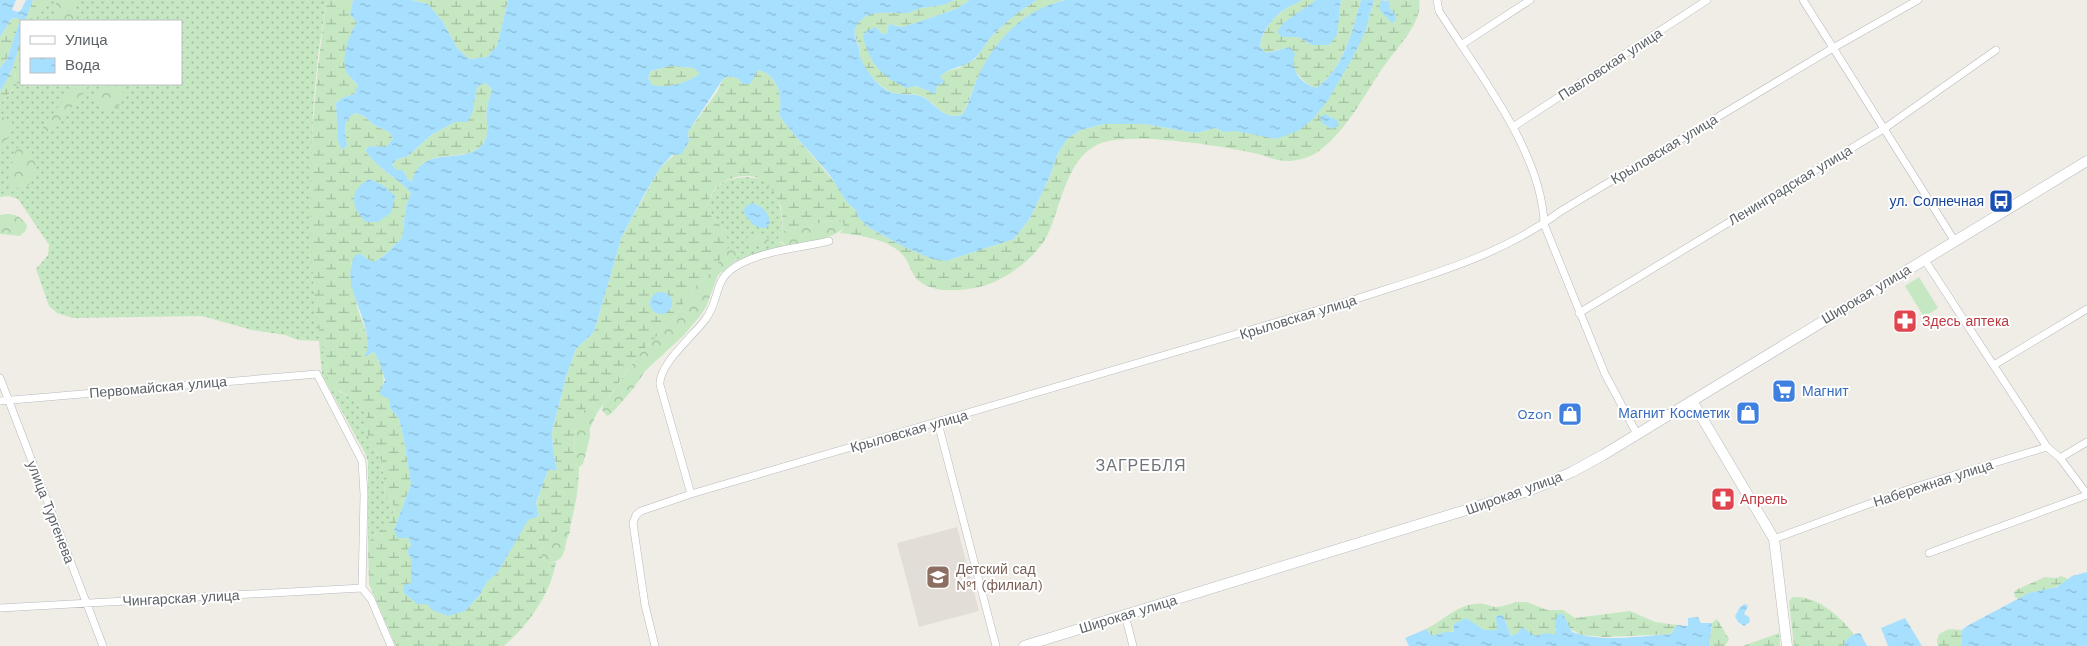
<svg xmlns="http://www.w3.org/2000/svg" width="2087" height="646" font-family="'Work Sans',sans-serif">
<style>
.education{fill:#e2ded7}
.grass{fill:url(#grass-dots)}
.forest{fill:url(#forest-crowns)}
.wetland{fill:url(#wetland-marsh)}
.pitch{fill:#c5e8c2}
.water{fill:url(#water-ripples);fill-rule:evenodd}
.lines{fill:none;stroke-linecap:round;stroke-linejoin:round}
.street-casing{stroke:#b6b9bd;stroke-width:8}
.secondary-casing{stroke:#b7bbc0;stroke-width:11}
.street{stroke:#fff;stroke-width:7}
.secondary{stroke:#fff;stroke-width:10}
.labels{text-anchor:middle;stroke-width:4;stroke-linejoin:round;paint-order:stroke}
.street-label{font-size:14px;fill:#5d6266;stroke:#fff}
.transit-label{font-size:14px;fill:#164399;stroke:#fff;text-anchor:end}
.health-label{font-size:14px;fill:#be3a42;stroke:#fff;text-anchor:start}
.shop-label{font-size:14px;fill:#366cbe;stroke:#fff;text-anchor:end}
.education-label{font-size:14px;fill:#785e54;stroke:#fff;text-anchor:start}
.quarter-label{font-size:16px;letter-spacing:1px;fill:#6e7478;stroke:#fff}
</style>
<defs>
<pattern id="grass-dots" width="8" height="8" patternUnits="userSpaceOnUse" patternTransform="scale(1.25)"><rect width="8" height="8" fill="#c5e8c2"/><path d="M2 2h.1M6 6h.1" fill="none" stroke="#a3bfa1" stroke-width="1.8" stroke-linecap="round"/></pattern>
<pattern id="forest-crowns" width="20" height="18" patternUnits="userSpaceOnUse" patternTransform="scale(1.25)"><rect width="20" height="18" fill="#c5e8c2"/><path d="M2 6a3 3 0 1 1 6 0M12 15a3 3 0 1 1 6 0" fill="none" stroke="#a3bfa1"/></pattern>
<pattern id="wetland-marsh" width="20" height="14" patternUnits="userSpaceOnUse" patternTransform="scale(1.25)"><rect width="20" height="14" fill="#c5e8c2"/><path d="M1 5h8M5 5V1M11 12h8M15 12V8" fill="none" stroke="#a3bfa1"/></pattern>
<pattern id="water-ripples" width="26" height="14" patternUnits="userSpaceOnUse" patternTransform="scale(1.25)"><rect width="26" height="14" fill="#a7e0ff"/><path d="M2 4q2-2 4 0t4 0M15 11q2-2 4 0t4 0" fill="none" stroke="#8bb9d2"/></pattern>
</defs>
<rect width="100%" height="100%" fill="#f0ede6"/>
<path class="education" d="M957,527L979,611L919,627L897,543Z"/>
<path class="grass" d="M49,0H327L318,55L313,111L311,200L314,293L328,379L340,392L351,397L368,415L376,452L382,462L385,495L395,507L390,521L368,542V462L365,453L322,375L319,341L298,340L285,335L252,330L202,316L73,318L57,313L49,306L36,269L48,255L49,245L18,199L9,196L0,197V104L13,90L21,52V84H181V21H34Z
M747,177C751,178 758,178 763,180C781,190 781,213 783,231L778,234L781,243L787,246L763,251L734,262L738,256L736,248L721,258L724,230L715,220L707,205C716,183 724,179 747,177Z"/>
<path class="forest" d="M57,0H73L78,12L76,21H50L53,17Z
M21,52V84H33L22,89C10,79 17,65 21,52Z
M76,84H90L53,131L49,132L44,130L43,126Z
M117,85L123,89C128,110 102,118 95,97C101,88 107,86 117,85Z
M0,116L12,121V126L0,158Z
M20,146C46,148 38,205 7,183L16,149Z
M5,214C16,214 20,216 27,225L26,230L20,236L0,234V215Z
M839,219L843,222L844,227C832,241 804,242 787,246L778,239V234L783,231Z
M757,235L768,238L769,241L767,244L754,247L746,240L748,237Z
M732,247L736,248L738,256L734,262L718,275L706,307L700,316L684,335L646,370L633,389L611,414L607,416L602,410L603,405L640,353L673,320L694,287L710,273L727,251Z
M592,405L597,413L590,428V437L583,464L579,467L575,464C575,446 571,414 592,405Z
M566,525L570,527C571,533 567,537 566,543C564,555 562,561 549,563L542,558L540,550L560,528Z"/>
<path class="wetland" d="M33,0H49L34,21H25Z
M327,0H353L350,14L357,23L347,73L358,86L354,94L342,98L336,103L338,140L342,150L347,145C344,132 342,121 355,113L364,116L374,125L389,132L393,139L386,147L370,146L365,150C376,168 397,177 411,193L406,206L402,238C392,247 385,258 372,262L361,254L351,263C351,277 353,292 357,306C362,324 372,337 366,357L374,352C381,364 386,376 382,389L389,399L390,408L399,419L404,440L411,484L394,530L409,538L411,545L407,551L411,559V583L427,604L465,611L479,596L487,582L498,572L528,519L539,516L536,504L548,470H557L553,450L552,432L566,377L576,349L594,332L622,236L660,168L689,141L688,132L717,92L723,79L730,76L739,79L758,70C779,75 783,97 779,115C797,141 821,163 839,189C846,197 847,205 856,210L858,217L868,227L902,246L946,261L1014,239L1030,218L1050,176L1058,153L1068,138L1081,130L1104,124H1144L1196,133L1215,128L1224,132L1236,130L1276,139L1328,100L1365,32L1374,0H1382L1381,1L1390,9L1387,0H1419C1424,21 1396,49 1384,66C1364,95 1348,129 1319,151C1311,157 1300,160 1290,161C1276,162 1266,155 1253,153C1217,145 1137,133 1104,142C1067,153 1062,204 1048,234C1037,257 1004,282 979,287C961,291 931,294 917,279C910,272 909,260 901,253C887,239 859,235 840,233L844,227L843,222L839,219L783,231C782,221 783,208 778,200C775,193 770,186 764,181C750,171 724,177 714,190C711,194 709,200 707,205L715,220L724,230L729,242L727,251L710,273L694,287L673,320L640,353L597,413L592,405C571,414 575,446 575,464L579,467C579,488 575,507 570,527L566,525L560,528L540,550L542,558L549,563L556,562C550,595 529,624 504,646H396L369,584L368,542L390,521L395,507L385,495L382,462L369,439L365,425L368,415L351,397L331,386L328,379C324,350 316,321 314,292C306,196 312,96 327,0Z
M411,0H508L497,46L487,57L469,59L457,48L443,22L428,4Z
M954,0H970L956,9L915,23L902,27L889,24L887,33L882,34L876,27L915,86L935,93L940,77L944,72L959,68L975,59L991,37L1012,16L1037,0H1066L1055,2L977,79L963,114C942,121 939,106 924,97C916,93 906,95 898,94C882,91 865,72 860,58C859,54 860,50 859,46C856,36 849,28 861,19C874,10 892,13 907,13C911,13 913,10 917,9C931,6 941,7 954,0Z
M1302,0H1316L1301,12L1282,37H1298L1312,45L1339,20L1341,0H1361C1352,31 1344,68 1316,88C1297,80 1293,65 1280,49L1266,53L1260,48C1261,32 1271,19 1284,10C1289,6 1296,4 1302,0Z
M17,18L20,19L19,25L7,59L0,68V37L11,19Z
M21,35C21,41 22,47 21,52C19,64 12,72 17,85L0,104V91L11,72Z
M670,66L694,68L701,74C685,83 669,89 652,86L648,78L651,71Z
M485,83L492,89C490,95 488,102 487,108C485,119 491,136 482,145C462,166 421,142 413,182L407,178L403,170H397L392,165L396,160L408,156L431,135L455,122H467L477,87Z
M2061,576L2068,579C2054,592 2035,590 2019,599L2015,597L2014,593L2016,590L2045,577L2056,578Z
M1793,597C1819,596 1839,616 1854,634L1844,643L1845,646H1794L1789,601Z
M1515,602H1527L1547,610H1563L1575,618L1630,611L1655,622L1677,625L1671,634L1605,637L1582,635L1555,622L1556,636C1547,633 1544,635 1536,636C1526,637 1521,632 1511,636L1503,615L1497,630H1484L1478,626L1432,636L1426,629C1441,622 1456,606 1474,604C1484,602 1488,606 1496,607C1502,607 1510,604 1515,602Z
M1717,619L1729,639L1725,646H1709L1712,623Z
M1949,629L1962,630L1961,646H1938L1937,640L1939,634Z
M1779,633L1780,646H1743Z"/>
<path class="pitch" d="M1919,277L1938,308L1924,317L1905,286Z"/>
<path class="water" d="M0,0H16L12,10L18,12L21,10L26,0H33L25,21H21C21,45 14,72 0,91V68L7,59L20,20L17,18L11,19L0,37Z
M353,0H411L428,4L443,22L457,48L469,59L487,57L497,46L508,0H954C942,7 931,6 918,9C914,10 911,13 907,13C893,14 871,9 860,21C852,29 854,35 858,45C860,49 859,55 861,59C867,73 882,93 899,94C907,95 917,93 925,98C938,107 945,121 963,114C969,103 972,91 977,79C993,41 1025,8 1066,0H1302C1296,4 1289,6 1284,10C1271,19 1261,32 1260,47L1266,53L1290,47L1295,54C1290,71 1300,82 1316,88C1344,69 1352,31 1361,0H1374L1365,32L1353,57L1328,100L1313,119L1298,131L1276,139L1236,131L1224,132L1215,128L1196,133L1144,124H1104L1081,130L1068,138L1058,153L1050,176L1030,218L1014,239L946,261L932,259L902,246L868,227L858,217L856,210C844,203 837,184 828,173C812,153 793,136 779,115C783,97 779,75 758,70L750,84H743L739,79L730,76L723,79L688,132L689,141L682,154L672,155L660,168L643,197L622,236L594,332L576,349L566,377L552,432L553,450L557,470H548L536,503L539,516L528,520L498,572L487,582L479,596L465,611L448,616L432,610L427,604H417L403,592L404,585L411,583V559L407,551L411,545L409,538H398L394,530L411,484L404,440L399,419L390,408L389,399L379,394L385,380L379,361L374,352L365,357C378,324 337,288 355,255L361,254L372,262C385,258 392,247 402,238L406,206L411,193C397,177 376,168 365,150L370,146L386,147L393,139L389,132L374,125L364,116L355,113C342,121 344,132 347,145L342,150L338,141L336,103L342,98L354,94L358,86C355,81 350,78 347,73C340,62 349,32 357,23L350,14ZM670,66L694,68L700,74C685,83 669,89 652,85L648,78L651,71ZM485,83L492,89C490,96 488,102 487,108C485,119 491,136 482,145C461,167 423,142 412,182L407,178L403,170H397L392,165L396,160L408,156L431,135L455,122H467L472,114L477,87Z
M970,0H1037C1020,10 1004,23 991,37C985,44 981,53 974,59C964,68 948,67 940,77L945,82L937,86L935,94L916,86L906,88C880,75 871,65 863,37L866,31L876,27L882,34L887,33L889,24L902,27L915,23L956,9Z
M1316,0H1341L1337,35L1329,45H1312L1298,37H1282L1277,32L1283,23Z
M1382,0L1389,1L1390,9L1396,15V20L1392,23L1381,12L1379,7Z
M1324,114L1337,120L1339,125L1332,129L1322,123L1320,117Z
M370,179L384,186L395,196L391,213L378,222H366C350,207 349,189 370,179Z
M752,203C763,206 768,212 770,223L766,228C755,230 749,220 743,211L746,206Z
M650 303a11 11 0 1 1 22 0a11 11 0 1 1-22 0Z
M2087,572V646H1961L1962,630L1967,626L2029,593L2057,587L2072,576Z
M1745,604L1748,606L1744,614L1749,617L1750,622L1744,626L1738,622L1735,616L1740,607Z
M1558,614H1563L1572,632C1602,643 1640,636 1671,634L1677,625L1688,626V618L1698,617L1701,623H1712L1709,646H1409L1405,638L1426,629L1432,636L1445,632H1454V624L1466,618L1484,630H1497L1496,616L1503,615L1511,636L1518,633L1522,627L1535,636L1547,633L1556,635L1555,622Z
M1905,618L1922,646H1888L1881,628Z
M1860,633L1867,646H1845L1844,643C1849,637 1852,634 1860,633Z"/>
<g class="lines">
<g class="street-casing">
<path id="street" d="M1437,0L1439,11C1477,71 1542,152 1544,224L1605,374L1637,434
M1803,0L1954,240
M1461,45L1530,0
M1513,127L1707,0
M1924,259L2047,447
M1579,313L1885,128L1996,50
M1994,365L2087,309
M0,378L103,646
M0,401L317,374L362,461L364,495L362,588L371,599L391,646
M938,423L996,646
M2060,458L2087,494
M691,494L660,385C658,365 693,336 705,320C722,298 711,279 740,264C766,250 800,248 829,241
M1774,539L1915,487L2047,447L2060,458L2087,442
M1929,553L2087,495
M0,608L362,588
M1125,615L1133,646
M655,646L645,605L633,523L636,515L641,511L691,494L1356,299C1427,276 1501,256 1561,211L1833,48L1918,0"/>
</g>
<g class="secondary-casing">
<path id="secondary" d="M1692,401L1774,539L1787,646
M1024,646L1531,490L1572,472L1603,455L2087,161"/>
</g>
<use href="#street" class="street"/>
<use href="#secondary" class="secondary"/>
</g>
<defs>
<g id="bus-square" transform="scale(1.25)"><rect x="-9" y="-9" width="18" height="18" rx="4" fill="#1a4fb4" stroke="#fff"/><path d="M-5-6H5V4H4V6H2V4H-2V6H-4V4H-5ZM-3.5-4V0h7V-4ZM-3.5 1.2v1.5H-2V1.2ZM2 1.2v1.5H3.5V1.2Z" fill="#fff"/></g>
<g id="pharmacy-square" transform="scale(1.25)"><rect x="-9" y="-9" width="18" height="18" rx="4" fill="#e0444e" stroke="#fff"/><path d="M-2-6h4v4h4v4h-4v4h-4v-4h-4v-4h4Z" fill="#fff"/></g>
<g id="supermarket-square" transform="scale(1.25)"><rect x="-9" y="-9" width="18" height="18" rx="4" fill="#3f7fe0" stroke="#fff"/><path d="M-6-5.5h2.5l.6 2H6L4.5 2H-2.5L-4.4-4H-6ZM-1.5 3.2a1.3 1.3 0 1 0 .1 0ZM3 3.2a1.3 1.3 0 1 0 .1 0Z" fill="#fff"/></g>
<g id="shop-square" transform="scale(1.25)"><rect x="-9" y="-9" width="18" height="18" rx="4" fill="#3f7fe0" stroke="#fff"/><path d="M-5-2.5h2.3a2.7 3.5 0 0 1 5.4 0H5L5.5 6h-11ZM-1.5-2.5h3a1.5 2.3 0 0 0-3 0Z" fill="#fff"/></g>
<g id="school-square" transform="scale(1.25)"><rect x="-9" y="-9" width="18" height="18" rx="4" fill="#8d6e63" stroke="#fff"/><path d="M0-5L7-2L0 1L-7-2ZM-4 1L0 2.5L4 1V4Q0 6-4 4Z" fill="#fff"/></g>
</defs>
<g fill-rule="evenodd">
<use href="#bus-square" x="2001" y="201"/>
<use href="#pharmacy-square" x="1905" y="321"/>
<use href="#supermarket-square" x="1784" y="391"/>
<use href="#shop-square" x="1748" y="413"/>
<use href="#shop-square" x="1570" y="414"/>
<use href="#pharmacy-square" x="1723" y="499"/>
<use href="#school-square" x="938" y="577"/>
</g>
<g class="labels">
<g class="street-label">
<text transform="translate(1610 64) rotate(-33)" y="5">Павловская улица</text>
<text transform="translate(1664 149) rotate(-31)" y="5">Крыловская улица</text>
<text transform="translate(1790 185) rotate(-31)" y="5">Ленинградская улица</text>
<text transform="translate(1866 294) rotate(-31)" y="5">Широкая улица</text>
<text transform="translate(1298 317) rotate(-17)" y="5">Крыловская улица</text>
<text transform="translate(158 387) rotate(-5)" y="5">Первомайская улица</text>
<text transform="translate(909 431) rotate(-16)" y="5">Крыловская улица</text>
<text transform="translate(1933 483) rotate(-18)" y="5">Набережная улица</text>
<text transform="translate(1514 493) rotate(-20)" y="5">Широкая улица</text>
<text transform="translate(51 512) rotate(69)" y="5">улица Тургенева</text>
<text transform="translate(181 598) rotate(-3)" y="5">Чингарская улица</text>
<text transform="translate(1128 614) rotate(-17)" y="5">Широкая улица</text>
</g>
<g class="transit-label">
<text x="1984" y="206">ул. Солнечная</text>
</g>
<g class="health-label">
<text x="1922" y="326">Здесь аптека</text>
<text x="1740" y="504">Апрель</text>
</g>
<g class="shop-label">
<text x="1802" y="396" text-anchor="start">Магнит</text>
<text x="1730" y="418">Магнит Косметик</text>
<text x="1552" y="419">Ozon</text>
</g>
<g class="education-label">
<text x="956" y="574">Детский сад<tspan x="956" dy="16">№1 (филиал)</tspan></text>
</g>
<g class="quarter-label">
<text x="1141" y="471">ЗАГРЕБЛЯ</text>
</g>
</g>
<rect x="20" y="20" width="162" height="65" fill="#ffffff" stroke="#bec0c2"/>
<rect x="30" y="36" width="25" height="8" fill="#ffffff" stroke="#bec0c2"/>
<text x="65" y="45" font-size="15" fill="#5d6266">Улица</text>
<rect x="30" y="58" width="25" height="15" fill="url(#water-ripples)" stroke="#bec0c2"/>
<text x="65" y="70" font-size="15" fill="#5d6266">Вода</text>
</svg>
